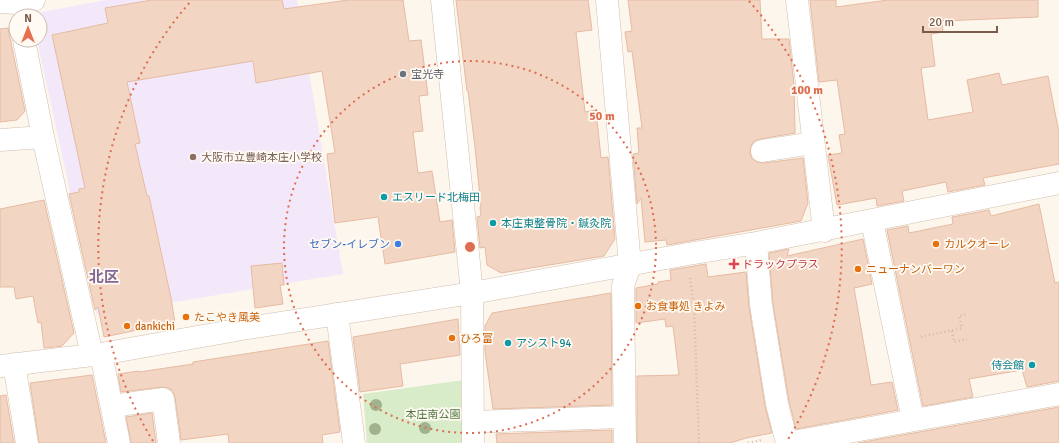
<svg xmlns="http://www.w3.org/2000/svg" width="1059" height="443" font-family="Signika,'Noto Sans JP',sans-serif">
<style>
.education{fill:#f3e8fa}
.green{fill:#d8ecc9}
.building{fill:#f3d5c3;stroke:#e6bba3}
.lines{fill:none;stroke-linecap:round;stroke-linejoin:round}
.minor-casing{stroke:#d1beb0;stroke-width:23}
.path{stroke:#d9b8a5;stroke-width:2.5;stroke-dasharray:1 3;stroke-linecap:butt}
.minor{stroke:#fff;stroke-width:22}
.tree{fill:#a0b28e}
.ring{fill:none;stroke:#dc6d51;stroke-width:2;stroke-dasharray:2 4}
.worship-dot{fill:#6b7280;stroke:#fffaf3;stroke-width:1.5}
.education-dot{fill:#8d6e63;stroke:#fffaf3;stroke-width:1.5}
.culture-dot{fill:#0f9aa8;stroke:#fffaf3;stroke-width:1.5}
.shop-dot{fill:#3f7fe0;stroke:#fffaf3;stroke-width:1.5}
.food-dot{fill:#e8710a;stroke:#fffaf3;stroke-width:1.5}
.health-dot{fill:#e0444e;stroke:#fffaf3;stroke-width:1.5}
.labels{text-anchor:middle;stroke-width:3.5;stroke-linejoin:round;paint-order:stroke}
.worship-label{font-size:11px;fill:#5b616d;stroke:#fffaf3;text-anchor:start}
.education-label{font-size:11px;fill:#785e54;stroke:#fffaf3;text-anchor:start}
.culture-label{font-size:11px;fill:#0d838f;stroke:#fffaf3;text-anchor:start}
.shop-label{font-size:11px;fill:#366cbe;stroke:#fffaf3;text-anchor:end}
.food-label{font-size:11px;fill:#c56008;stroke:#fffaf3;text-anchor:start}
.health-label{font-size:11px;fill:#be3a42;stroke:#fffaf3;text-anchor:start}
.park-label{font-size:11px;fill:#537a41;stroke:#fffaf3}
.district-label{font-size:15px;font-weight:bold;fill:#846695;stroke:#fffaf3}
.centre{fill:#dc6d51;stroke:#fffaf3;stroke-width:2}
.ring-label{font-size:12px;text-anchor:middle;font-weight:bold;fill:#dc6d51;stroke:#fffaf3;stroke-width:3.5;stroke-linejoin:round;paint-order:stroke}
</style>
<rect width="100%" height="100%" fill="#fdf6ec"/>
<path class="education" d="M106,0H297L343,274L97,315L37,40H40V16H32L31,14Z"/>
<path class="green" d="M464,380V443H367L363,394Z"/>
<path class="building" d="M152,0H282L284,9L348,0H403L409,41L421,40L428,95L419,96L423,131L413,132L418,173L432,171L440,222L452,220L455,252L385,264L378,217L335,223L327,154L335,153L322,71L256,83L253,61L127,82L140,143L135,144L147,196H149L171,298L175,323L147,328L104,337L98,307L95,310L69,194L79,192V189L85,188L52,35L108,23L105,8Z
M456,0H588L592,30L576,32L585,112L596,110L601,158L608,157L615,239L604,256L501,273L487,265L485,247L480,248L477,217L481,216L480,207H481L475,147L468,91H467Z
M628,0H760L762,39H789L794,85L795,133L760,139L754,141L751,146L750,153L752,159L757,162L764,163L803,158L808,203L801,221L667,245L666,240L645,242L641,198L637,204L633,154L639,153L637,128H642L632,51L628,52L625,32L632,31Z
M810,0H836V7L888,0H1038V17L942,21L943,32L931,34L935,66L921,68L928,120L973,112L967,80L999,73L1002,85L1048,76L1059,133V164L983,178L985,185L948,192L946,182L902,191L904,201L877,206L876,198L837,205L828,155L842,153L839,135L845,134L837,80L819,82Z
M8,28L25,111L17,120L0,122V29Z
M44,200L74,333L62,346L44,348L41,322L38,323L33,296L16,299L14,287H0V209Z
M1039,204L1055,283L1059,282V381L1027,387L1022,370L969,379L973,397L923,406L887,230L908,226L909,233L953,224L952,217L989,210L991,216Z
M863,239L872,284L854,288L871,385L892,382L898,410L796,429L789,401L773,304L769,253L789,249L787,256Z
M282,263L284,285H280L283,304L255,308L251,266Z
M706,264L708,277L746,272L749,307L765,406L772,433L746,438L730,443H637V376L679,375L673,326L666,327L665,319L636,323V288L658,284V282L671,280L670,270Z
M611,293L612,405L493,409L485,352V326L492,313Z
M458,319L460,355L400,364L403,386L360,392L353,337Z
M328,341L340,432L322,435L323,443H229L228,434L181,440L175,397L173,391L168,388L162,387L121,392L118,374L139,371V372L193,364V362Z
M92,375L106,443H39L30,383Z
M6,395L14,443H0V396Z
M1059,407V443H858Z
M152,413L156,443H131L126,417Z
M612,430V443H497L496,434Z"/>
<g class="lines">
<g class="minor-casing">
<path id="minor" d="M442,0L472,293L473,443
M607,0L630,265L623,286L625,443
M797,0L824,231
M0,2L16,3L34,0
M24,40L43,137L92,355
M0,140L43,137
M762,151L813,143
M872,221L913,420
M756,243L761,305L777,404L787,443
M337,314L354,443
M101,354L119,443
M14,364L27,443
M0,366L101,354L248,328L472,293L688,254L756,243L1059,183
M112,406L163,399L169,443
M473,422L624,417
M787,443L1059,394"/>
</g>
<path class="path" d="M690,278L694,309L699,443
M952,331L954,342L967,339
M921,337L962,328L959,316L967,314
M748,443L762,440"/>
<use href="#minor" class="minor"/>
</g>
<g class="tree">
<circle cx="376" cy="405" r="6"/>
<circle cx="425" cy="428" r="6"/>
<circle cx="375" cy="429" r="6"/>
</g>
<g class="ring">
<circle cx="470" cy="247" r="186"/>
<path d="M153 441A372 372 0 0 1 191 1M749 1A372 372 0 0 1 787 441"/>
</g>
<circle class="worship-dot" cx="403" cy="74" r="4"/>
<circle class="education-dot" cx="193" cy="157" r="4"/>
<g class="culture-dot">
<circle cx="384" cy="197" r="4"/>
<circle cx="493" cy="223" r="4"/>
<circle cx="508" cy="343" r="4"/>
<circle cx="1032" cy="365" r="4"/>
</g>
<circle class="shop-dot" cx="398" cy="244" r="4"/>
<g class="food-dot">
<circle cx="936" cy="244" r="4"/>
<circle cx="858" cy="269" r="4"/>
<circle cx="638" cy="306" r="4"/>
<circle cx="186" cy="317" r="4"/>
<circle cx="127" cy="326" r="4"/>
<circle cx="452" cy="338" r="4"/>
</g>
<path class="health-dot" d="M732 258h4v4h4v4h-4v4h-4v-4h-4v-4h4z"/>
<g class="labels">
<g class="worship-label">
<text x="411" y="78">宝光寺</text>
</g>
<g class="education-label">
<text x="201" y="161">大阪市立豊崎本庄小学校</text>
</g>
<g class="culture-label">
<text x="392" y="201">エスリード北梅田</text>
<text x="501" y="227">本庄東整骨院・鍼灸院</text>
<text x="516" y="347">アシスト94</text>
<text x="1024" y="369" text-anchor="end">侍会館</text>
</g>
<g class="shop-label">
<text x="390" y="248">セブン-イレブン</text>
</g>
<g class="food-label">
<text x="944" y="248">カルクオーレ</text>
<text x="866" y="273">ニューナンバーワン</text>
<text x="646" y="310">お食事処 きよみ</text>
<text x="194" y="321">たこやき風美</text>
<text x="135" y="330">dankichi</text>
<text x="460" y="342">ひろ富</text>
</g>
<g class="health-label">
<text x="742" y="268">ドラックプラス</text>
</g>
<g class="park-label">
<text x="433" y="418">本庄南公園</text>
</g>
<g class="district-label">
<text x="104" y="282">北区</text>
</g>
</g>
<circle cx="470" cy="247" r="6" class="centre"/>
<g class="ring-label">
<text x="807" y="94">100 m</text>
<text x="602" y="120">50 m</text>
</g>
<g transform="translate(28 28)"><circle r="19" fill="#fffaf3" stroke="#cabbb1"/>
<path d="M0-3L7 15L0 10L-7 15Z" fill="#e76f51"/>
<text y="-6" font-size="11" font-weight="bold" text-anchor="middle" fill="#7a5c4d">N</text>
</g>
<path d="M923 26v6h74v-6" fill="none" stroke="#7a5c4d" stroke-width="2"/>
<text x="929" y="26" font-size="12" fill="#7a5c4d" stroke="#fffaf3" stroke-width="3" paint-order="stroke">20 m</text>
</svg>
